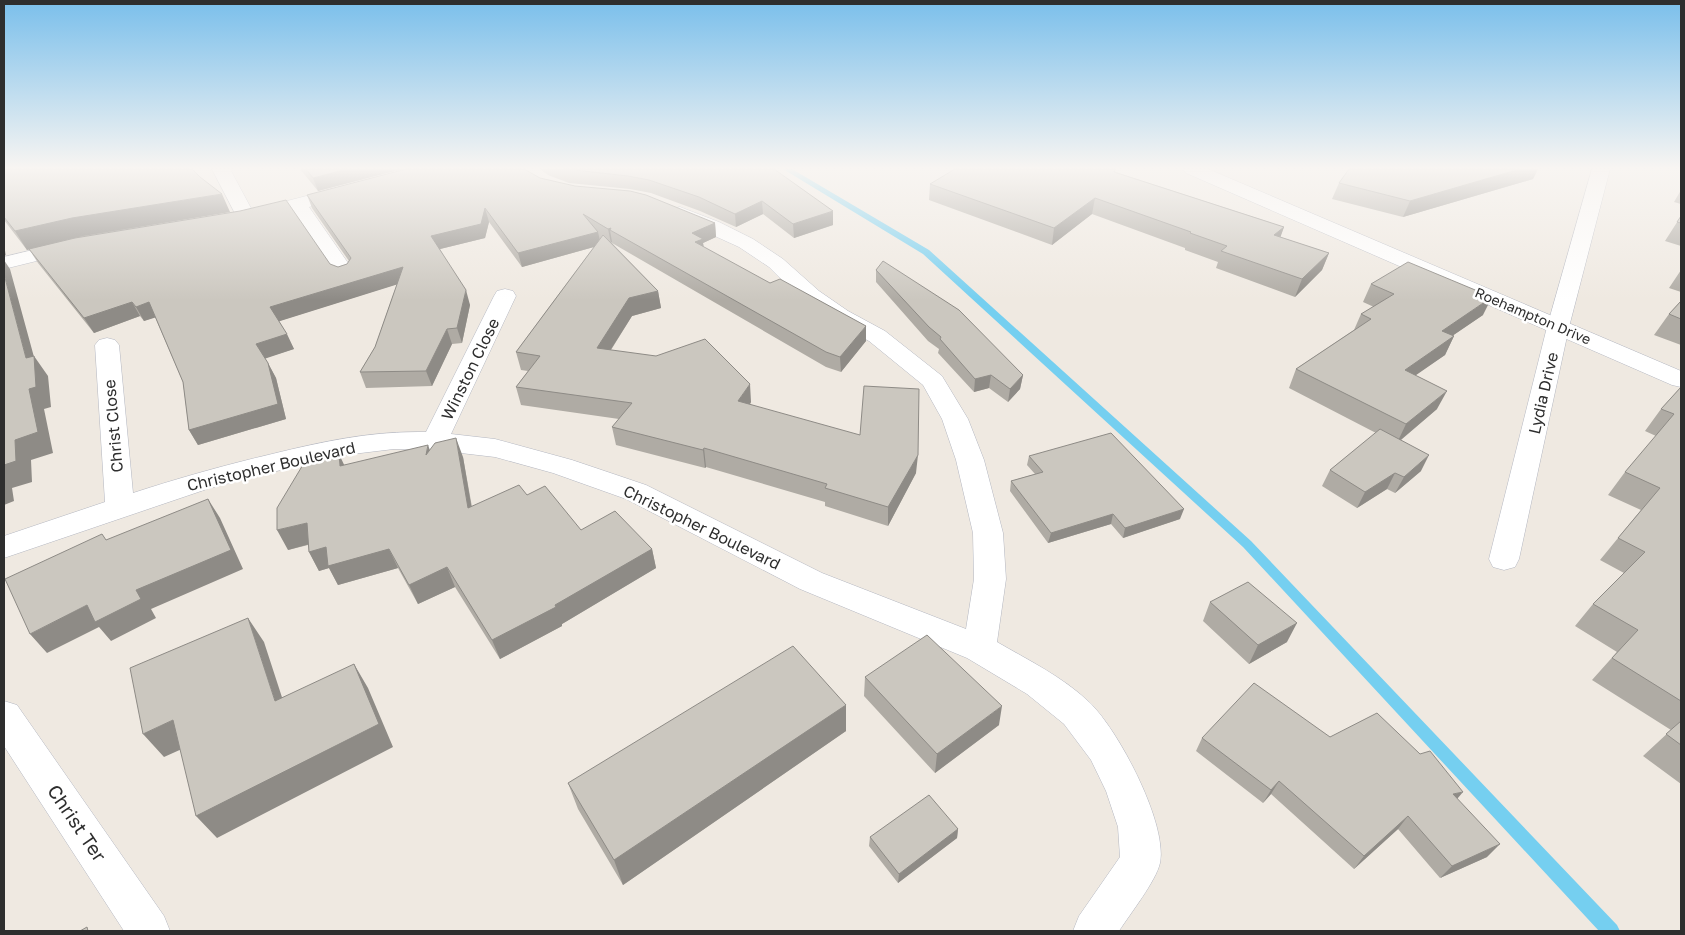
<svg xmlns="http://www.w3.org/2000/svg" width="1685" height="935" font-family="'Golos Text',sans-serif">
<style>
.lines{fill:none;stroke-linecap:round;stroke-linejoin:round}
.stream{fill:#75cff0;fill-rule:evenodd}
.minor-casing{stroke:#b4b7c1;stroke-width:1}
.tertiary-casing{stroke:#b4b7c1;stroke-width:1}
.minor{fill:#fff;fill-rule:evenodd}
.tertiary{fill:#fff;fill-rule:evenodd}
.wall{fill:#afaba4}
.shaded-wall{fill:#8e8b86}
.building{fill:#cbc7bf;stroke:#8e8b86}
.labels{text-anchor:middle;stroke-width:5;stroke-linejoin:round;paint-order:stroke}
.far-street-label{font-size:14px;fill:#2e2e2e;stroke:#fff}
.street-label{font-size:16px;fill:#2e2e2e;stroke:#fff}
.near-street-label{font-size:19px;fill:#2e2e2e;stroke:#fff}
</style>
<rect width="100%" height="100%" fill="#efe9e1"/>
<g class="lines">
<path class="stream" d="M783,169H792L929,250L1251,541L1617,925L1620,931H1599L1243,547L923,254Z"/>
<g class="minor-casing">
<path id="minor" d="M212,169H230L252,210L345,186L352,188L354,192L352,196L309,207L355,273L351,277L344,279L337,277L292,211L246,223L239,221Z
M1592,169H1610L1569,327L1519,559L1515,567L1504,570L1493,567L1489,559L1547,327Z
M680,207L719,222L753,239L783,259L819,291L848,311L885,331L942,376L945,381L968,419L984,460L1003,533L1006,579L997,642C1028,660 1063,677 1089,702C1118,729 1168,824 1160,863C1156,881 1130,914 1119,931H1073L1079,916L1120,857L1118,827L1106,791L1091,760L1064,724L1027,694L967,658L800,589L626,499L553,473L495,457L435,450L394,449L336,456L210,488L4,558V536L105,502L95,345L99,340L107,338L115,340L119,345L133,493C179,478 225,465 272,454C325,441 372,431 426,432L494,296L497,291L505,289L513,291L516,296L451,434L495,439L572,460L646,485L822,573L966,629L974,579L973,533L956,460L942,419L923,385L869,341L832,321L803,301L769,267L739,247L673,217L670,213L673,209Z
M70,241L77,243L80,247L77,251L4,269V257Z
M4,701L17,705L164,916L170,931H124L4,746Z"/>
</g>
<g class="tertiary-casing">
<path id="tertiary" d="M1183,169H1208L1681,371V387L1672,385L1186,173Z"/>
</g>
<use href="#minor" class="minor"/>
<use href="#tertiary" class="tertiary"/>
</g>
<path class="wall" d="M4,169L230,212L75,238L330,264L338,267L347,264L349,261L312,208L307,195L540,178L715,223L716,237L703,243L704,247L866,341L841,372L826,367L612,243V242H611L658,291L661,308L632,316L611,350L751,402L750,405L916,473L888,526L825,506V502L706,467L705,468L616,445L612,427L619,419L521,405L516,387L528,371L521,370L516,352L594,247L522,267L489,222L485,238L440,249L470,305L462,343L452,344L432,386L366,388L360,372L375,347L397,284L279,321L294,349L265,358L276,378L286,419L198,445L189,430L183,382L155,317L144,321L140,316L94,333L38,263L29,249L27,250L4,220Z
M300,169H402L318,191Z
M540,169H774L833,225L794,238L763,214L736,227L700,211L651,193L630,189L569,183L548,175Z
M955,169H1116L1115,172L1284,227L1280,237L1329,253L1322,270L1295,297L1216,268L1218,262L1185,250V248L1092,214L1052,245L929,200L930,184Z
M1349,169H1538L1533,179L1403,217L1332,199L1339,183Z
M1681,190V204L1674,202Z
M1681,216V246L1665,241Z
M876,270L1023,375L1020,389L1008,402L989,388L974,392L938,353L939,349L928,341L876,282Z
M1681,270V292L1669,288Z
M1371,284L1483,315L1452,336H1454L1445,355L1415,375L1437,409L1401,440L1421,471L1395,493L1387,489L1357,508L1322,486L1330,470L1376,433L1289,388L1296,369L1354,330L1361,314L1374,307L1363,302Z
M1681,301V345L1654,335L1669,314Z
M1681,387V784L1643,756L1671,730L1592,680L1617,652L1575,626L1593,604L1624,573L1600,560L1641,510L1608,495L1625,472L1656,436L1645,431L1661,409Z
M430,450L463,457L472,507L527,495L581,530L652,549L656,568L562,624V626L500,659L455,587L418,604L398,568L338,585L329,568L319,571L309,552L308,545L288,550L344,465Z
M1029,456L1180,519L1123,538L1111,524L1048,543L1010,491L1011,481L1035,474L1027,465Z
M1210,602L1287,642L1249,664L1203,621Z
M865,677L999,725L935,773L864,696Z
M846,705V731L623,885L578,809L568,783Z
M1330,737L1457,798L1487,857L1440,878L1398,829L1354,869L1271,794L1263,803L1196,751L1202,738Z
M958,829L957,838L898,883L869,846L870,837Z"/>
<path class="shaded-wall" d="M347,169H402L318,191L313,178Z
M1520,169H1538L1533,179L1403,217L1410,201Z
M222,194L230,212L83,236L27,250L15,231L72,218Z
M1095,198L1092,214L1052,245L1054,228Z
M762,201L763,214L736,227L735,214Z
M485,208L489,222L485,238L436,250L431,236Z
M833,211V225L794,238L793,224Z
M715,223L716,237L703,243L704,252L696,246L692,233Z
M1284,227L1278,244L1274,235Z
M611,228L610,230L612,242L611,243L608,229Z
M598,232L601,245L522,267L518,253Z
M4,246L6,255L4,256Z
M1329,253L1322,270L1295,297L1302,279Z
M4,260L10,269L34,357V356L48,376L51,407L44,409L53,453L31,460L32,482L12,488L14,501L4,505V465L15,440L29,389L26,358L4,274Z
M403,267L408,281L277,322L270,307Z
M466,290L470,305L462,343L457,328Z
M658,291L661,308L632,316L601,365L597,348L629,298Z
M1492,297L1483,315L1433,349L1442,331Z
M132,302L140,316L94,333L84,318Z
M149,302L157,317L144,321L136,307Z
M866,326V341L841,372L840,357Z
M447,329L452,344L432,386L426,371Z
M287,334L294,349L264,359L256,344Z
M1454,336L1445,355L1396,389L1405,370Z
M268,363L276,378L286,419L198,445L189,430Z
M991,375L989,388L974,392L975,379Z
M1023,375L1020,389L1008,402L1010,389Z
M750,384L751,402L739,419L738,401Z
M1447,391L1437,409L1397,443L1406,424Z
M456,438L463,457L475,528L468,508Z
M428,445L435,464L426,455Z
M704,448L706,467L705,468L703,450Z
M339,454L348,473L340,466Z
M918,455L916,473L888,526V507Z
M1429,455L1421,471L1395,493L1404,477Z
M1395,473L1387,489L1357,508L1365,492Z
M208,499L220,518L243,569L151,609L156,618L111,641L99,627L47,653L30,634L87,605L136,590Z
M1184,509L1180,519L1123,538L1125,528Z
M1113,514L1111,524L1048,543L1051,533Z
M307,523L317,542L288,550L277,530Z
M326,547L389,549L398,568L338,585L329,568L319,571L309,552Z
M652,549L656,568L562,624V626L500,659L492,640Z
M447,567L455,587L418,604L409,585Z
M248,618L264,642L291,725L275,701Z
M1297,623L1287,642L1249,664L1258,645Z
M354,664L368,688L393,747L217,838L196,816Z
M846,705V731L623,885L614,860Z
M1002,706L999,725L935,773L937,754Z
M173,720L193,744L164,757L143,734Z
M1279,781L1271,794L1263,803L1271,790Z
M1463,792L1452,805L1453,794Z
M1408,816L1398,829L1354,869L1364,856Z
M958,829L957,838L898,883L899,874Z
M1500,844L1487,857L1440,878L1452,866Z"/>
<path class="building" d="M4,169H192L200,177L222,194L72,218L15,231L4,217Z
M306,169H347L313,178Z
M406,169H524L540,178L575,186L630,191L646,195L715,223L692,233L703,239L695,242L770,283L780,279L866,326L840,357L826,352L610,230L611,228L608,229L583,214L598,232L518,253L485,208L481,224L431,236L466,290L457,328L447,329L426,371L360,372L375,347L403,267L270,307L287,334L256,344L268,363L278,404L189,430L183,382L149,302L136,307L132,302L84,318L29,249L75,238L240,211L286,200L330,264L338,267L347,264L351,258L307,195Z
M565,169H774L833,211L793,224L762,201L735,214L699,197L649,180L628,176Z
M955,169H1115L1114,172L1284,227L1274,235L1329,253L1302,279L1221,251L1227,246L1190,233L1191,232L1095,198L1054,228L930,184Z
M1349,169H1520L1410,201L1339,183Z
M1681,216V223L1677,222Z
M603,235L658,291L629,298L597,348L656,356L705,339L750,384L738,401L860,435L864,386L919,389L918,455L888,507L825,488L827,484L704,448L703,450L612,427L632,403L516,387L540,356L516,352Z
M883,261L959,310L1023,375L1010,389L991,375L975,379L940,339L941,337L929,327L876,270Z
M1408,262L1492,297L1442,331L1454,336L1405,370L1447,391L1406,424L1296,369L1371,319L1361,314L1394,294L1371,284Z
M4,274L26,358L34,356L36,387L29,389L38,432L15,440L16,461L4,465Z
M1681,301V319L1669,314Z
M1681,387V701L1612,658L1638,630L1593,604L1645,552L1618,538L1660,488L1625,472L1674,414L1661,409Z
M1380,429L1429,455L1404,477L1395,473L1365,492L1330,470Z
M1111,433L1184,509L1125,528L1113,514L1051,533L1011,481L1043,472L1029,456Z
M456,438L468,508L519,485L527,495L545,486L581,530L615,511L652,549L555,605L556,607L492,640L447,567L409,585L389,549L328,566L326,547L309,552L307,523L277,530V508L304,463L339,454L340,466L428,445L426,455L435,443Z
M208,499L231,550L136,590L141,599L95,622L87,605L30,634L5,579L102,534L106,540Z
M1248,582L1297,623L1258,645L1210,602Z
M248,618L275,701L354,664L379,724L196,816L173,720L143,734L130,668Z
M927,635L1002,706L937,754L865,677Z
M793,646L846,705L614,860L568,783Z
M1254,683L1330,737L1377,713L1420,754L1430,751L1463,792L1453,794L1500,844L1452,866L1408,816L1364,856L1279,781L1271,790L1202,738Z
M1681,721V745L1666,734Z
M929,795L958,829L899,874L870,837Z
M87,927L88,931H80Z"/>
<linearGradient id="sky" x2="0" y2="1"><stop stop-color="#7abfeb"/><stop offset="0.56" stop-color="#f8f5f2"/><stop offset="1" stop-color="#f8f5f2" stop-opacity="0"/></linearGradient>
<rect width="1685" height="300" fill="url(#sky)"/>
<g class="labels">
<g class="far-street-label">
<text transform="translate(1533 316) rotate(23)" y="5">Roehampton Drive</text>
</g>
<g class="street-label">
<text transform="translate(470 369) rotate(-64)" y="6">Winston Close</text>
<text transform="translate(1543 393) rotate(-77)" y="6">Lydia Drive</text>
<text transform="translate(113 426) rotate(-95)" y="6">Christ Close</text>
<text transform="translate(271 466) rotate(-13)" y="6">Christopher Boulevard</text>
<text transform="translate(702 527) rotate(26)" y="6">Christopher Boulevard</text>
</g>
<g class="near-street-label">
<text transform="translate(77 823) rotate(56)" y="7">Christ Ter</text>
</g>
</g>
<rect width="1685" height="935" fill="none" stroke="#2e2e2e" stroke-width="10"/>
</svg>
